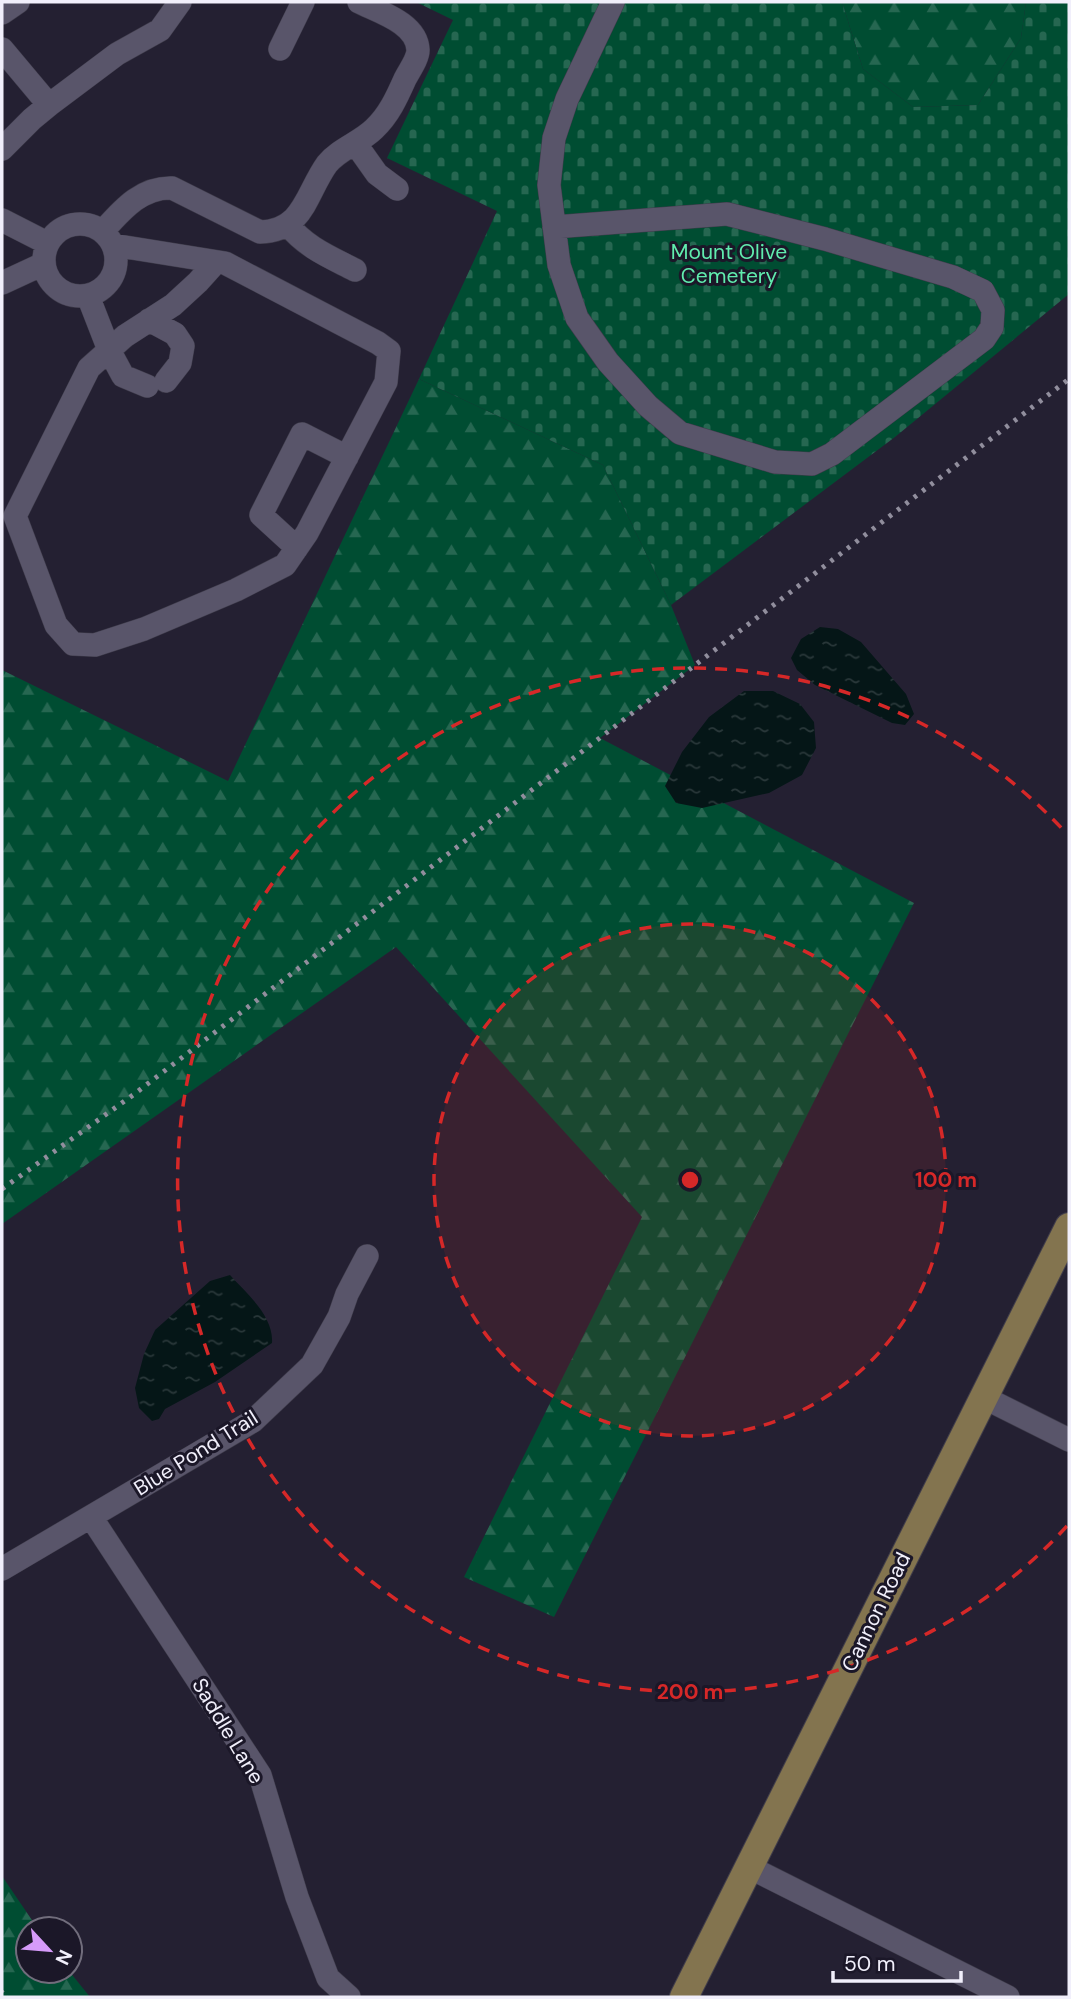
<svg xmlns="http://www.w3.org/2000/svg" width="1071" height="1999" font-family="'DM Sans',sans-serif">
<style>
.forest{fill:url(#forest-firs)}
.cemetery{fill:url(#cemetery-stones)}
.water{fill:url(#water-ripples)}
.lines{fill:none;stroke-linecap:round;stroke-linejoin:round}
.minor-casing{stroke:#3f3c4b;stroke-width:24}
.major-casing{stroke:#3f3c4b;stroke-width:30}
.path{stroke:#928f9e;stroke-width:3.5;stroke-dasharray:2 5;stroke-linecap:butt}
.minor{stroke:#59556a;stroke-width:23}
.major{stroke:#83744f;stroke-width:28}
.rail{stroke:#918e9d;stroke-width:5;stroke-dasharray:3.5 7;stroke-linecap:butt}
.ring{fill:none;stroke:#d62828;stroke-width:3.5;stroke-dasharray:12 9}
.labels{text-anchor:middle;stroke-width:6;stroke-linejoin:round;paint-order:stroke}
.park-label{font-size:21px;fill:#60ecae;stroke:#1b1728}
.street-label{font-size:21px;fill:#f1effb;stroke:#1b1728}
.centre{fill:#d62828;stroke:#1b1728;stroke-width:3.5}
.ring-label{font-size:21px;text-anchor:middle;font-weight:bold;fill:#d62828;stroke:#1b1728;stroke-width:6;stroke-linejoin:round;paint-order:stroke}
</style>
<defs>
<pattern id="forest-firs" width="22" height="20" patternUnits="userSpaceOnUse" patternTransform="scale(1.75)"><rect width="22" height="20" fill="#004d32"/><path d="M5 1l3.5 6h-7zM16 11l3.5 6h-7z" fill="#266751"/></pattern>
<pattern id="cemetery-stones" width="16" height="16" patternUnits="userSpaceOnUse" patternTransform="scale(1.75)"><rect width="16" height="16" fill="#004d32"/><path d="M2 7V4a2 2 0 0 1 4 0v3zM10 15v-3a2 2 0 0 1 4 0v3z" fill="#266751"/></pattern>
<pattern id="water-ripples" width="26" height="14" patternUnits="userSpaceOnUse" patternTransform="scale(1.75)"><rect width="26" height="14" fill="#051617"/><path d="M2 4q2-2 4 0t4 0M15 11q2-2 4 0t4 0" fill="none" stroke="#2a383a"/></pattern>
</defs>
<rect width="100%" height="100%" fill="#242032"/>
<path class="forest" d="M842,2H1026L1021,38L978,105L913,107L863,69Z
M419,379L603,465L671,605L695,665L600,738L914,903L554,1617L464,1577L642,1217L396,947L2,1224V670L228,781Z
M2,1876L38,1929H28V1971H69L90,1997H2Z"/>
<path class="cemetery" d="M416,2H842L863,69L913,107L978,105L1021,38L1026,2H1069V294L895,437L671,605L603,465L419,379L497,211L387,158L453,20Z"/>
<path class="water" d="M820,627L838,629L861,642L906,694L914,714L905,725L892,723L815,685L797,670L791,658L801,639Z
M744,691H773L800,704L814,722L816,748L802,775L769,793L702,808L676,803L665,786L682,752L709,717Z
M230,1275C247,1294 274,1316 272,1343L215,1382L165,1409L159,1419L152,1421L139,1408L135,1388L144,1354L155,1330L210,1281Z"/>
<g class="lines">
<g class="minor-casing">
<path id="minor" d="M2,13L18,2
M2,49L49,105
M280,49L303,2
M355,143L377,174L397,189
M2,149L32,119L49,105L117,54L160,30L180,2
M2,220L47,243
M44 260a36 36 0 1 1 72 0a36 36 0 1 1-72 0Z
M287,224C307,248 328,256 355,270
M554,227L727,214L825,239L953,277L983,291L993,310L992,327L984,339L832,454L812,464L775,462L680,433L648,406L608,362L577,318L559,265L549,185L554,138L567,99L613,2
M103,231C122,210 141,187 172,188L260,232C304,231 306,193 327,164C339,149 361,142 374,129C389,115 397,97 405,79C409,71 418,59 418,50C417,23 379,12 359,2
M113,245L225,263L378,343L389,351L386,382L307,533L285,565L236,590L144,629L95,645L73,644L56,625L15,516L89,368L125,336L173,305L198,282L216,262
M2,283L43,264
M88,296L109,350L123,376L147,386
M149,320L175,334L183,346L180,363L166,381
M297,548L261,515L302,434L347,457
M983,1397L1069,1440
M91,1517L260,1775L297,1897L328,1978L349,1997
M2,1569L253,1421L312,1365L339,1317L347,1294L367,1256
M749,1867L1008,1997"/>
</g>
<g class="major-casing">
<path id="major" d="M684,1997L1069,1227"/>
</g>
<path class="path" d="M2,1991L6,1997"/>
<use href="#minor" class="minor"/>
<use href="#major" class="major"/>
<path class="rail" d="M2,1189L133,1095L1069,379"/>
</g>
<circle cx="690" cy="1180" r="256" fill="#d62828" fill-opacity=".12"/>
<g class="ring">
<circle cx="690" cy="1180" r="256"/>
<path d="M1067 1526A512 512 0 1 1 1067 834"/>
</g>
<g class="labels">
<g class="park-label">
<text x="729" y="259">Mount Olive<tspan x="729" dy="24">Cemetery</tspan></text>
</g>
<g class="street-label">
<text transform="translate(196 1453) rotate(-32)" y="7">Blue Pond Trail</text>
<text transform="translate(876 1612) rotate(-64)" y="7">Cannon Road</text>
<text transform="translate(228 1731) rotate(59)" y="7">Saddle Lane</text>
</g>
</g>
<circle cx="690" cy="1180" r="10" class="centre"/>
<g class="ring-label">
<text x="946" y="1187">100 m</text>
<text x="690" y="1699">200 m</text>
</g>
<rect width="1071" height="1999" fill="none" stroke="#f1effb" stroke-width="7"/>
<g transform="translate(49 1950) rotate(116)"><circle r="33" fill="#1b1728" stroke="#716d7c" stroke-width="2"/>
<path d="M0-5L12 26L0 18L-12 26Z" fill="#d69bfa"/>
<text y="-10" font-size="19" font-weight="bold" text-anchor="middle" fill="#f1effb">N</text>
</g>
<path d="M833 1971v10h128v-10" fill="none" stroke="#f1effb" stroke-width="3.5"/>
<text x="844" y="1971" font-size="21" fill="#f1effb" stroke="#1b1728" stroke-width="5" paint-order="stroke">50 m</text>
</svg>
